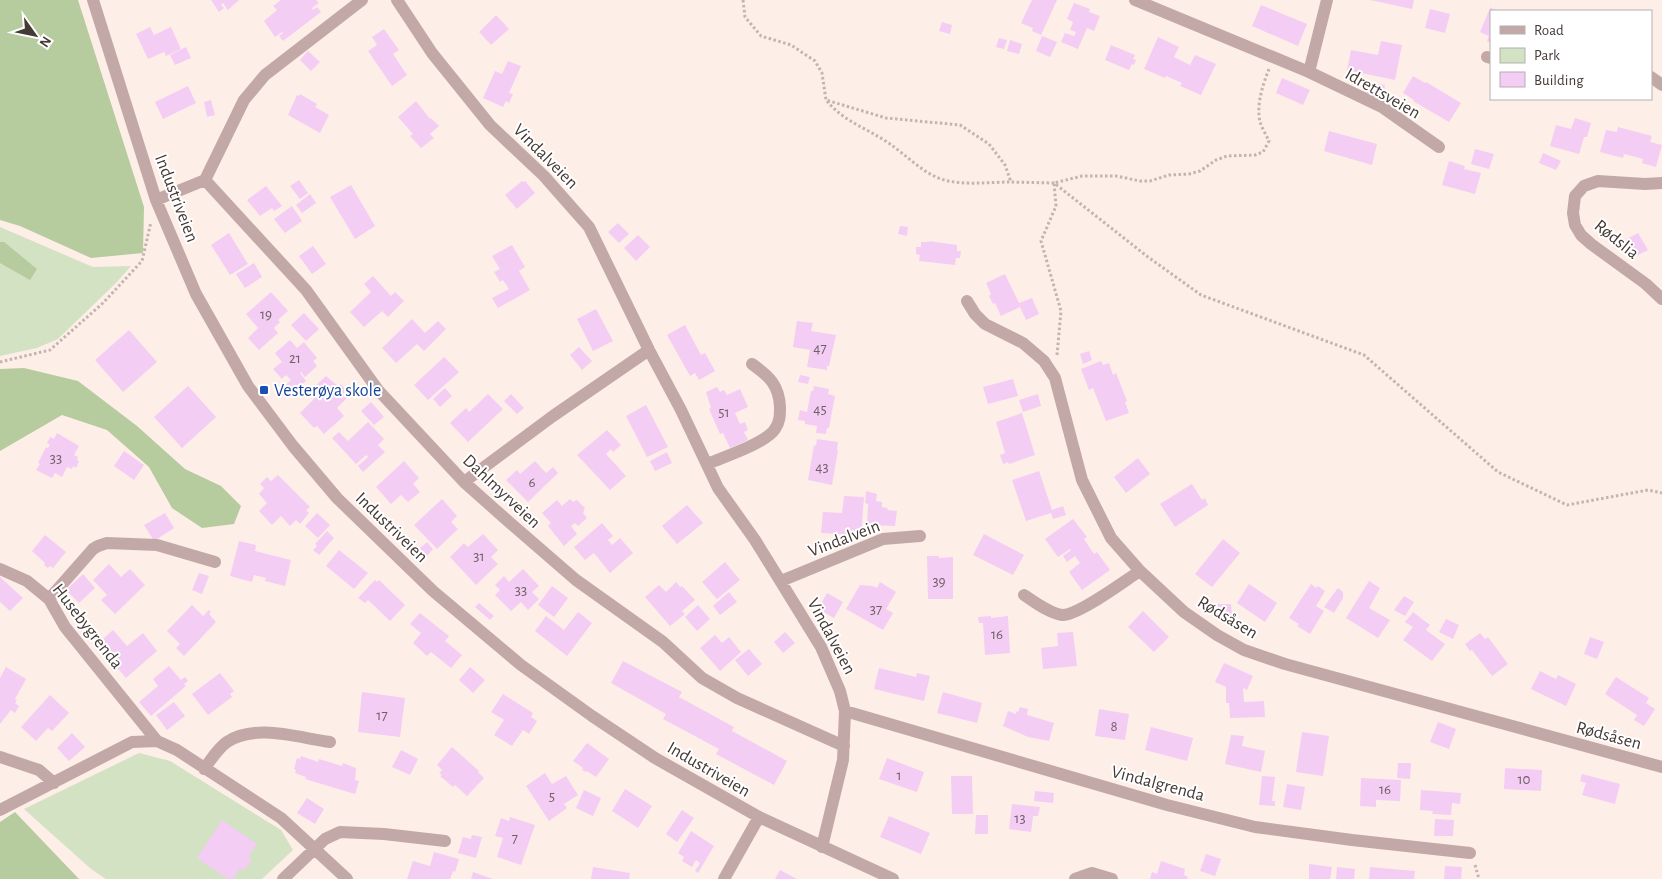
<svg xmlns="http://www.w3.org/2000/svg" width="1662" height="879" font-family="'Alegreya Sans',sans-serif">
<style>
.green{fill:#d3e2c3}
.forest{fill:#b6cb9e}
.building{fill:#f3cdf4}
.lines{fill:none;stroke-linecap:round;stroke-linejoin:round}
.path{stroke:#c2b4af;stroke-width:3;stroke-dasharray:2.5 2.5;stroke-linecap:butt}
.minor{stroke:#c2a9a7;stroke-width:12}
.transit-dot{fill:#1a4fb4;stroke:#fff;stroke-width:2}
.labels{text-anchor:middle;stroke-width:4;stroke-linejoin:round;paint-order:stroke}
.number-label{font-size:15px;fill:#705f66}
.street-label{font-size:18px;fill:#443a36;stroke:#fff}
.transit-label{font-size:18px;fill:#164399;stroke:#fff;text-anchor:start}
</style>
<rect width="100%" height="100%" fill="#feeee8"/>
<path class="green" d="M0,227L93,267L131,266L116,283L58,339L37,348L0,356Z
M139,753L170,761L281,830L293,850L262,879H106L91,869L24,809Z"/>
<path class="forest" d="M0,0H78L144,207L143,253L91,258L20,226L0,220Z
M0,242H4L37,269L30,280L0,263Z
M24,368L78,381L137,426L185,469L221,486L241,506L234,524L202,528L172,508L149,467L107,430L62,415L0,451V369Z
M15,812L79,879H0V822Z"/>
<path class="building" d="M211,0H239L228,10L223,3L221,5L224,8L219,12Z
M281,0H316L319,3L312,8L313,10L317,7L321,12L283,41L279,36L283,33L282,32L275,37L264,21L277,10L273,6Z
M1032,0H1057L1041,35L1032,31L1033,28L1021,23Z
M1370,0H1414L1412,9Z
M1074,3L1090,9L1089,12L1100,16L1094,31L1087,28L1078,49L1061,42L1065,33L1074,36L1076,32L1070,30L1073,22L1067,19Z
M1261,5L1307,24L1298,46L1252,26Z
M1491,6V8L1499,11H1491V43L1487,41L1489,36L1480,32Z
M1430,9L1450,14L1445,33L1425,28Z
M496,15L509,29L491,45L479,32Z
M942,22L952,25L950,34L939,31Z
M150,27L154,35L171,27L181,49L166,56L164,52L148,59L136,34Z
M384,29L399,50L393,54L407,75L392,86L368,51L377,45L372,37Z
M1042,36L1057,42L1050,57L1036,51Z
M1158,37L1179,47L1174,57L1190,65L1195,55L1216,64L1201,95L1180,86L1182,83L1166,76L1165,78L1144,69Z
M999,38L1007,40L1004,49L996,47Z
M1010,40L1022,44L1019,54L1007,51Z
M1381,41L1402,45L1395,80L1347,70L1351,50L1378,55Z
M1111,45L1135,55L1133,59L1136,60L1134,65L1132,64L1129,70L1105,60Z
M186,47L191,58L175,65L170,55Z
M308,51L320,62L311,71L300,60Z
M508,61L521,66L509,93L513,94L509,103L506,101L503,107L483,98L495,71L502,74Z
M1413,76L1425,83L1426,82L1461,103L1449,122L1413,101L1414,100L1403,93Z
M1282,78L1310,90L1303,105L1276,93Z
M1364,81L1385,85L1383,98L1362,94Z
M188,86L196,103L163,119L155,102Z
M300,94L317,104L315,107L329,115L320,133L288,115L297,95L299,96Z
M211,100L215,115L207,117L204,102Z
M416,101L430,119L431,118L439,126L430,134L434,138L421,148L410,136L413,134L398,117Z
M1575,118L1591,123L1587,137H1584L1579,154L1550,146L1556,125L1571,129Z
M1618,127L1652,136L1650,142L1662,145L1656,167L1642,163L1643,159L1624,154L1623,158L1600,152L1606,130L1617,132Z
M1329,131L1377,144L1372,165L1324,151Z
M1475,149L1494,154L1489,169L1471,164Z
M1543,153L1561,161L1556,170L1539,163Z
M1449,161L1465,166L1464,169L1481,173L1475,194L1442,185Z
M299,180L308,193L300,199L290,186Z
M522,181L523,182L525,181L535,193L517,209L505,195Z
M351,185L375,226L355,239L330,197Z
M266,186L282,206L274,211L272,208L260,216L247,200Z
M310,194L316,203L302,213L296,205Z
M292,206L302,221L285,233L274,219Z
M618,223L629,234L619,243L608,232Z
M900,226L908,227L907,236L898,234Z
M229,233L248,264L230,275L211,245Z
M1638,233L1648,250L1630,259L1621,242Z
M638,235L650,247L636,261L624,248Z
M929,241L957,245V251H961L960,258H956L955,265L919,261L920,255L916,254V247H921V242H929Z
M512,245L525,267L519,271L530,290L498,308L492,298L509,289L503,280L500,282L494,272L500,269L492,256Z
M313,246L326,264L312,274L299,256Z
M254,263L262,277L245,288L236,274Z
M1005,274L1019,303L1032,298L1039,314L1026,320L1020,307L1001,316L995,303L993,304L989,296L991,294L986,283Z
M373,276L391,296L395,292L404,301L388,317L382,311L364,327L350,312L371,292L364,284Z
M271,292L288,311L278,320L280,322L274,328L278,333L259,350L248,338L258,328L246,314Z
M596,309L613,341L593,351L577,319Z
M304,313L319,329L306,341L291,325Z
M412,319L425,333L438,321L446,329L424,351L417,344L396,363L382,348Z
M797,321L813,323L811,331L836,335L829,366H827V370L807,367L810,350L793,347Z
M685,325L701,355L705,353L715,371L699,380L695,373L690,376L667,335Z
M129,330L157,362L123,392L95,360Z
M290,340L297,348L304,342L317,358L313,361L317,366L305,377L301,372L300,373L306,381L292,393L285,386L291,380L286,375L282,379L273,369L282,362L275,353Z
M579,347L592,361L582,370L570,355Z
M1089,351L1092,360L1083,364L1080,354Z
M444,357L459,372L428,400L414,385Z
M1101,361L1103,365L1109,363L1113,375L1116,373L1127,401L1125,402L1129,413L1106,421L1093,388L1089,390L1081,369Z
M800,375L810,377L808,384L798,382Z
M326,376L338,386L341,384L346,390L344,392L348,397L337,408L344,416L324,434L317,426L314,428L300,413L318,395L312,389Z
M1013,379L1018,396L988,404L983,387Z
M188,386L216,417L182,448L154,417Z
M814,386L829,389L828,394L835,396L829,428H827L826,434L816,433L817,426L805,424V421L798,420L800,410L807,412L811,391H813Z
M717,387L720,392L724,390L727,395L740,389L748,407L735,413L740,424L745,422L748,430L744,432L748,440L730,448L723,433L720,434L709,409L711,408L706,392Z
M445,388L452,396L440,407L433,399Z
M488,394L503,409L468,442L450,423L466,408L469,412Z
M511,394L524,408L517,414L504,401Z
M1038,394L1041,406L1023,412L1019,400Z
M371,402L384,417L374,425L361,411Z
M646,405L668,447L647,457L626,416Z
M1022,413L1035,455L1009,464L1008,462L1003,464L1000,455L1005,453L996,422Z
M368,422L384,439L378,445L385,452L363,472L358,466L368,457L366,455L356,464L332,438L339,432L348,441Z
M607,430L621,445L613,452L611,449L606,454L626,476L610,490L577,455Z
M57,433L79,446L74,455L78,457L77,460L79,461L76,468L73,466L72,469L67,467L62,477L55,473L52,478L36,470L40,464L38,463L46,447L48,448L50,445L47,443L50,437L54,439Z
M817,439L838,442L837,449L838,450L832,485L808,480L814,445L816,446Z
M124,451L144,465L134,480L114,466Z
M667,452L672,463L655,471L650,461Z
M1138,458L1150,474L1126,493L1114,477Z
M404,461L419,478L413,484L420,492L408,502L401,495L391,504L376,487Z
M535,461L546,473L553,467L558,473L528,502L506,480L517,470L520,474Z
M1039,471L1052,510L1063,506L1066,515L1053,519L1051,513L1026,521L1012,480Z
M278,475L310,507L306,510L309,513L300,524L296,520L290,526L281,516L272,525L259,511L267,503L259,494L264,488L260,484L267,477L271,481Z
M1192,484L1202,500L1205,498L1208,505L1175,527L1160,504Z
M866,491L877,494L876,501L882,502V507L888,508L887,510L897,511L895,526L867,525L868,504L865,503Z
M844,496L864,497L861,538L840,537L841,534L821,533L823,512L842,513Z
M442,499L457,516L451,522L458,529L437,549L414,525Z
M570,499L573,502L577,500L585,508L583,513L587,518L578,526L575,523L571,526L577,534L564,546L548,526L551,523L542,513L557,500L562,506Z
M687,505L703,523L677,544L662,526Z
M165,513L174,528L154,541L144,525Z
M317,513L330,525L318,538L305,526Z
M1073,519L1087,537L1084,539L1094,554L1097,552L1110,570L1082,590L1069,572L1080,563L1075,556L1067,562L1063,556L1071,550L1070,549L1058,557L1045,539Z
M602,523L613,536L608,540L612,545L620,538L633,553L610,573L594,553L585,560L574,547Z
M327,531L334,538L319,555L313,550L317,546L315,544Z
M483,534L498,550L491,557L498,564L476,585L450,557L464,543L468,547Z
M984,534L1024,555L1013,575L973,555Z
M45,535L66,552L53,568L50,566L48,568L44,565L45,563L32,551Z
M1223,539L1240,553L1212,587L1195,574Z
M239,541L256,545L255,551L291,560L285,586L265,581L266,578L254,575L252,582L230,576Z
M427,542L433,549L426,557L418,550Z
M339,550L368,573L354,589L326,566Z
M927,556H939V558L953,557V599H928Z
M725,562L740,580L717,599L702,582Z
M109,564L121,577L130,569L145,585L115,614L101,600L107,595L93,580Z
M523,569L539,586L532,592L539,599L528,610L521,602L511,611L495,595L500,590L495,585L504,576L509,582Z
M199,573L209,576L202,594L192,590Z
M83,574L95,588L79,603L66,590Z
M0,577L23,598L10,611L0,602Z
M375,580L377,582L379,580L405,605L390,621L368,600L365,603L358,598Z
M1369,581L1380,588L1369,608L1390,620L1378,638L1346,618Z
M676,582L680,587L682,586L695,600L682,611L685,614L670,626L645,597L659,585L666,592Z
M880,582L896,592L886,609L893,613L883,630L846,609L860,585L873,586L877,588Z
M1249,584L1277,603L1265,622L1237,603Z
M1311,584L1316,588L1318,586L1325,591L1316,606L1324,611L1310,634L1297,626L1299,624L1289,618Z
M552,586L568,598L554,617L538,605Z
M1338,588L1343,592V598L1334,613L1324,607Z
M729,592L737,602L720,615L713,606Z
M827,593L843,602L834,618L818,609Z
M1404,596L1414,602L1405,616L1394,610Z
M479,603L494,616L490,620L475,607Z
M1213,604H1231L1232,615H1214Z
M192,605L203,616L209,610L211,612L209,614L216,622L184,656L176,648L180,644L167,631Z
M698,605L710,619L697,631L685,617Z
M1143,611L1169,637L1154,652L1128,627Z
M578,612L592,623L567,656L535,631L546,616L564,630Z
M1413,612L1430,625L1426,630L1445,644L1432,661L1403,640L1413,627L1405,622Z
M420,613L449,636L445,641L462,655L451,668L431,652L427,656L413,643L421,633L410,624Z
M991,616V618L1008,616L1010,653L985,655L983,623H979L978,617Z
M1446,619L1459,625L1453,639L1439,632Z
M113,630L127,646L143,633L157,651L126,678L97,644Z
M785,632L795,643L783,653L774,642Z
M1073,632L1077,666L1043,669L1041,648L1058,646L1057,633Z
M1480,633L1485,639L1488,637L1508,664L1492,676L1472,650L1470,651L1465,644Z
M715,635L722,643L729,637L741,652L720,671L700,648Z
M1590,637L1604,642L1597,659L1584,654Z
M749,649L762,664L748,676L735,660Z
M623,661L682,692L679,697L734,727L732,731L787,761L774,785L716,754L719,749L663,719L666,714L611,683Z
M1224,663L1253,676L1247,690L1243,688L1244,702L1264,701L1265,717L1230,718L1229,703H1226V687L1215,682Z
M169,666L181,680L185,677L188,681L184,684L186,686L151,716L139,702L158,686L153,679Z
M6,667L26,679L15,699L17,700L15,703L19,706L15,713L11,710L0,724V678Z
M470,667L485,680L473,693L459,680Z
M879,668L916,677L917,673L930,676L924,701L874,689Z
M1540,671L1556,679L1558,675L1576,684L1566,706L1531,689Z
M220,673L234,691L230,694L232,697L208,715L192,694Z
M1616,677L1649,698L1646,703L1655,709L1644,726L1634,720L1637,715L1605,694Z
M362,692L405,698L400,737L358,732Z
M943,692L982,703L977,723L937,713Z
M503,694L533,713L531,717L537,721L529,734L523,730L512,746L494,735L504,720L491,712Z
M50,695L69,713L52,731L48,728L36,741L21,727Z
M174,702L185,716L167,730L156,715Z
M1020,707L1028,709L1027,715L1054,723L1049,741L1028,737L1003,726L1008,711L1016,714V711L1018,712Z
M1099,709L1129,714L1125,740L1095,736Z
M1438,722L1456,729L1449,749L1430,742Z
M1151,727L1193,738L1187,761L1145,750Z
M1302,732L1329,736L1323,776L1296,772Z
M72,733L85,747L69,761L57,748Z
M1231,735L1244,736L1242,746L1265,751L1261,772L1225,764Z
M587,743L609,759L596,777L587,771L586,772L582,770L583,768L573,761Z
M452,747L479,771L478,772L484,778L467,796L455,785L453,787L440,776L442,775L439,773L442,770L437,765Z
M401,750L418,759L410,775L392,767Z
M301,756L318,762L319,759L342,766L343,763L356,768L355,780L359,781L355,794L305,779L306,777L295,773L296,770L294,769L297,758L300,759Z
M887,758L924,772L917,792L879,779Z
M1398,763H1411L1410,779L1397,778Z
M1505,768L1542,770L1541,791L1504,789Z
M545,773L552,784L566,776L578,795L564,804L567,808L549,821L526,786Z
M1582,774L1620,784L1615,804L1582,795L1586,783L1580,781Z
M951,776H972L973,814H952Z
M1262,776L1275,777L1272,801H1275V806L1259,805Z
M1361,778L1401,780L1400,801L1376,800V807L1360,806Z
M1287,784L1305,787L1301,810L1283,807Z
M625,789L652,806L638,828L612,811Z
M584,790L601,798L593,816L576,808Z
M1421,790L1461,793L1460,804L1452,803L1451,815L1432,814L1433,811L1420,810Z
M1035,791L1054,793L1053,803L1034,801Z
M307,798L324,809L315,824L297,813Z
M1012,804L1040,807L1038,816H1033L1031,832L1009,829Z
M682,810L694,818L677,842L666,834Z
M976,815H988V834H975Z
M889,816L930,833L921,854L880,837Z
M510,817L535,825L521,865L497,857L503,838L495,836L501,818L509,821Z
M1435,819L1454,820L1453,836H1434Z
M222,820L257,844L248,857L252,859L244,871L240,868L233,879H228L197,858Z
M691,831L714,846L698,873L695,871L700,863L696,860L692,867L682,861L684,857L678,853Z
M472,835L482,837L476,858L458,853L463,837L471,839Z
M434,852L459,859L455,872L453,871L450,879H407L413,861L430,866Z
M1206,854L1221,859L1215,876L1200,871Z
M1161,861L1185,869L1184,875L1188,877L1187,879H1150L1152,872L1157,874Z
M1309,864L1332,867L1330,879H1309Z
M1445,866L1462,867L1461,879H1444Z
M593,867L630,873L629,879H591Z
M1337,867L1355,869L1354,879H1336Z
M1370,867L1415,871L1414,879H1369Z
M780,870L797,879H775Z
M473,872L493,879H471Z"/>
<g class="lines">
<path class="path" d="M743,0L745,17L761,36L791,45L815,61L822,73L826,100L886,118L960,125L989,144L1005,165L1011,182L1054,183L1148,257L1201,295L1364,355L1498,472L1567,505L1648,490L1662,493
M827,101C844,122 869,129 890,144C906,155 923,173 941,179C962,186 989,182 1011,182
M1057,355L1061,311L1041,241L1056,206L1054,183L1082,176H1116L1140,181H1150L1169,175L1189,174L1200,171L1216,160L1227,156L1255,155L1263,152L1269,141C1266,135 1262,128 1260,122C1256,105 1263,84 1269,69
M0,362L50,350L103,303L142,261L151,222
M1475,865L1479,879"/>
<path class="minor" d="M93,0L156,200L196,294L248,386L293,446L337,498L433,591L521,665L592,716L655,758L759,817L893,879
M397,0L432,53L490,125L544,176L589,227L649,350L681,410L718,488L755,540L821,647L840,691L845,711L843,760L822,847
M1135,0L1309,72L1382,107L1439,147
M1487,57L1491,58
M1309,72L1327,0
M1651,77L1662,85
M205,180L306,290L378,390L464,482L509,522L576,580L663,642L702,678L737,698L844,746
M1662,183L1645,184L1598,181L1584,186L1575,196L1573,213L1575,225L1581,235L1591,244L1646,284L1662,299
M156,200L205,180L244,100L265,75L362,0
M967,301L975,314L985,324L1023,343L1044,361L1055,378L1082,480L1111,538L1140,571L1184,612L1217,635L1244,650L1285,664L1662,767
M707,464C724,457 766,443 775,429C780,422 780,415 780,407C779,385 769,376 752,364
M464,482L553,416L649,350
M0,569L27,581L49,599L65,627L157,741
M781,581L883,539L920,536
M1024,595C1035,602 1049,613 1062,615C1078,616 1124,581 1140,571
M49,599L93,549L98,546L107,543L157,545L215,562
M845,711L1167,805L1255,827L1352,840L1470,853
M0,757L39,770L54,783
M204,769C211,760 217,749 227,742C255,723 299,738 330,742
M0,810L132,742L157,741L177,750L281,818L347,879
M283,879L325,839L340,832L384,834L445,841
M724,879L759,817
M1075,879L1092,873L1112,879"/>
</g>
<rect class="transit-dot" x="259" y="385" width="10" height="10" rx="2.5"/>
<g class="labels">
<g class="number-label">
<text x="266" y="319">19</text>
<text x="820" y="353">47</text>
<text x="295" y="363">21</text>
<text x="820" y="414">45</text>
<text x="724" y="417">51</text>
<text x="56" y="463">33</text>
<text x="822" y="472">43</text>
<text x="532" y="487">6</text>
<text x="479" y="561">31</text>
<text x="939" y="586">39</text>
<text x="521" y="595">33</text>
<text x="876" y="614">37</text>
<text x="997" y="639">16</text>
<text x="382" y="720">17</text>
<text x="1114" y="731">8</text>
<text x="899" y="780">1</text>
<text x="1524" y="784">10</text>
<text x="1385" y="794">16</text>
<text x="552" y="801">5</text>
<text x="1020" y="823">13</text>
<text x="515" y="843">7</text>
</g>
<g class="street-label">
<text transform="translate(1383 93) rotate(30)" y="6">Idrettsveien</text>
<text transform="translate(546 156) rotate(45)" y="6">Vindalveien</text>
<text transform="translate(177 198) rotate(69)" y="6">Industriveien</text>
<text transform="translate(1617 239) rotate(39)" y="6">Rødslia</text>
<text transform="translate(502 491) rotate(43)" y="6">Dahlmyrveien</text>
<text transform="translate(392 527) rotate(44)" y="6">Industriveien</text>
<text transform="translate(844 538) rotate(-21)" y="6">Vindalvein</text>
<text transform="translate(1228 617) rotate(31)" y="6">Rødsåsen</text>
<text transform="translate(88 626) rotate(52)" y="6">Husebygrenda</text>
<text transform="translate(832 636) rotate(62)" y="6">Vindalveien</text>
<text transform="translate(1609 735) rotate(15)" y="6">Rødsåsen</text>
<text transform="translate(709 769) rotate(30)" y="6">Industriveien</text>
<text transform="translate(1158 783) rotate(15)" y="6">Vindalgrenda</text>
</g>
<g class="transit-label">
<text x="274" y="396">Vesterøya skole</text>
</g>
</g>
<rect x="1490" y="10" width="162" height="90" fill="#ffffff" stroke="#b4b0af"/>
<rect x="1500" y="26" width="25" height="8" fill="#c2a9a7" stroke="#b4b0af"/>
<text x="1534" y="35" font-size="15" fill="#443a36">Road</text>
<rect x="1500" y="48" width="25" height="15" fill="#d3e2c3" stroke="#b4b0af"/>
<text x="1534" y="60" font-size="15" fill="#443a36">Park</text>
<rect x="1500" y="72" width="25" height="15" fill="#f3cdf4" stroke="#b4b0af"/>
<text x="1534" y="85" font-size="15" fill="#443a36">Building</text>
<g transform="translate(35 35) rotate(123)" stroke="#ffffff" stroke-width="4" paint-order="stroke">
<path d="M0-4L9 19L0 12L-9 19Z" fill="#443a36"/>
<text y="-8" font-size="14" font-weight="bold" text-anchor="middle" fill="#443a36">N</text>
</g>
</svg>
